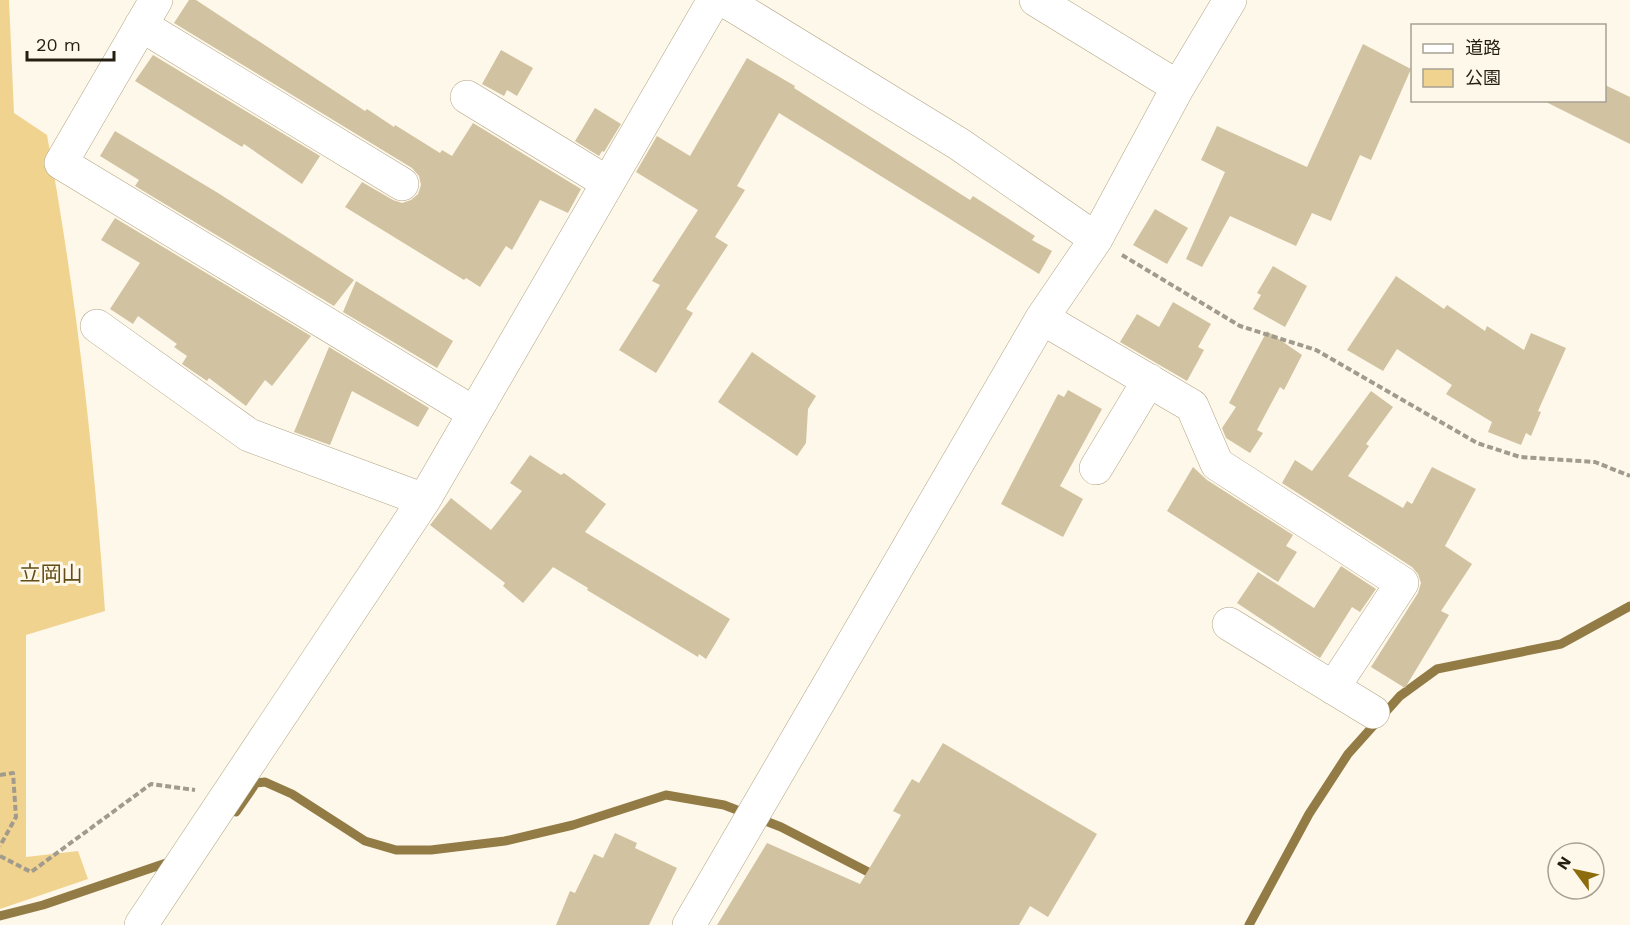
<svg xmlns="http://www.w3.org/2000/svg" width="1630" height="925" font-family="'Work Sans','Noto Sans JP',sans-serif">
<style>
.green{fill:#f1d390}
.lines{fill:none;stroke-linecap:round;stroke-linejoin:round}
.stream{stroke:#937b46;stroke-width:9}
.building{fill:#d1c3a1}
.minor-casing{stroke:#b2a484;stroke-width:34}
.path{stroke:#a19b8e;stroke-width:4;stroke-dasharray:6 3;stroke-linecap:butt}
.minor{stroke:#fff;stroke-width:33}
.labels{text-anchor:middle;stroke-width:6;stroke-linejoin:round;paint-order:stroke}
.park-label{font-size:21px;fill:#624d17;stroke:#fef8ea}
</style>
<rect width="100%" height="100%" fill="#fef8ea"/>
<path class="green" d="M0,0H9L14,113L47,135C76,293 94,451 105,611L26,635V857L78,851L88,879L0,909Z"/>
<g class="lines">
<path class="stream" d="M236,812L256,783L265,782L292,794L365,841L396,850H431L505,841L573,825L666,795L724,805L781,827L876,876
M0,916L43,905L172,861
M1249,925L1309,814L1348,754L1400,696L1437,669L1561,644L1630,606"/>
</g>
<path class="building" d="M189,0H196L365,111L367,109L394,127L395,125L440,153L442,150L452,156L473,123L581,189L568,213L540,200L512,250L506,246L480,287L466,278L464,280L345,207L362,182L393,200L402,203L411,200L418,194L421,185L419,176L412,168L174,23Z
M1363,44L1411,69L1371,160L1360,155L1331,221L1312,213L1296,246L1230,216L1202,267L1186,259L1225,172L1201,160L1217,126L1307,167Z
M501,50L533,68L517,96L507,90L504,96L482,84Z
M153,55L320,156L302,184L244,144L242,147L135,81Z
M747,58L795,86L794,88L970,200L973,196L1035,236L1032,240L1052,251L1039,274L779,113L737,186L745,190L715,237L728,245L686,309L693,313L656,373L619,350L660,285L652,281L698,210L636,172L657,136L690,156Z
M1605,85L1630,97V144L1542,100H1605Z
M595,108L621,124L604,152L602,151L599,156L575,141Z
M115,131L218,193L354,280L334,306L135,186L139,180L100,156Z
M1155,209L1188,228L1167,264L1133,245Z
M115,218L311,336L272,386L265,380L246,406L209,378L207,381L182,364L187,356L174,347L177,344L138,316L133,324L110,309L140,263L101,240Z
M1273,266L1307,286L1285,327L1253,309L1261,295L1257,293Z
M1396,276L1444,309L1447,305L1485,331L1487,326L1524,350L1531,333L1566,348L1538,411L1541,412L1531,436L1526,433L1521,445L1488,432L1492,422L1446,394L1452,385L1397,349L1383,371L1347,350Z
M356,281L453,341L437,368L343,312Z
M1173,302L1211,324L1198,347L1204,350L1187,381L1120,342L1137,314L1159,327Z
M1267,331L1302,355L1284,390L1280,387L1257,430L1263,433L1250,453L1226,438L1222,428L1236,407L1229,403Z
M329,347L429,408L418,427L352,391L330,445L294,432Z
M752,352L816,396L808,409L806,443L797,456L718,402Z
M1068,390L1102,409L1060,486L1083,499L1063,537L1001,504L1058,394L1064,397Z
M1371,391L1393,407L1366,444L1369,446L1348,476L1403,508L1407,501L1412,504L1432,467L1476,489L1445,546L1472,564L1441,611L1449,615L1405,688L1371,667L1418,593L1421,583L1418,574L1412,567L1282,483L1295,460L1312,471Z
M530,455L561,475L564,473L606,504L585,532L730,619L706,659L699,654L698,657L587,590L588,588L553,567L523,603L503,586L505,583L430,525L451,498L491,530L522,491L510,483Z
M1193,467L1207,480L1293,535L1286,546L1297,552L1278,582L1167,511Z
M1341,566L1376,589L1360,612L1352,607L1320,658L1237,603L1258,572L1314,608Z
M943,743L1097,834L1048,917L1030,906L1019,925H717L767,843L860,884L901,815L893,811L912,779L919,783Z
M615,833L637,843L635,848L677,868L649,925H556L570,891L575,893L594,854L603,858Z"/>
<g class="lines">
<g class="minor-casing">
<path id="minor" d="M156,0L61,163L474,413
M724,0L959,144L1096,239
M1036,0L1178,87
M141,25L402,184
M467,97L608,183
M1042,318L1192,406L1217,464L1402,583L1333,688
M97,326L249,435L424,500
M1096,468L1149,380
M1229,624L1373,712
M141,925L424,500L714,0
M689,925L1042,318L1096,239L1178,87L1230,0"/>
</g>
<path class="path" d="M1122,255L1240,326L1316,350L1477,443L1520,457L1595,462L1630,476
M0,775L13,773L16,817L0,846
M0,856L31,872L151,784L195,790"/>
<use href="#minor" class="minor"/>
</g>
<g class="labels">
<g class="park-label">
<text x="51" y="581">立岡山</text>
</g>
</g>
<rect x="1411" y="24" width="195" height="78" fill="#fef8ea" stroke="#a7a194" stroke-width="1.5"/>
<rect x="1423" y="44" width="30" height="9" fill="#ffffff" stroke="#a7a194" stroke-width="1.5"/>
<text x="1465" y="54" font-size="18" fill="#251f12">道路</text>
<rect x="1423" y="69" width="30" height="18" fill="#f1d390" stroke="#a7a194" stroke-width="1.5"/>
<text x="1465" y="84" font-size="18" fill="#251f12">公園</text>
<g transform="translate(1576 871) rotate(303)"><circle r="28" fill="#fef8ea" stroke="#a7a194" stroke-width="1.5"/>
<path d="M0-4.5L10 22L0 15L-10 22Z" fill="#8d6c0e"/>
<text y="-9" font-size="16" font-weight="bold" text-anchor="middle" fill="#251f12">N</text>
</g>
<path d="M27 51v9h87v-9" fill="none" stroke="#251f12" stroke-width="3"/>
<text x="36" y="51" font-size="18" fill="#251f12" stroke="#fef8ea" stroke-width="4.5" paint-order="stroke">20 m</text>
</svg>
